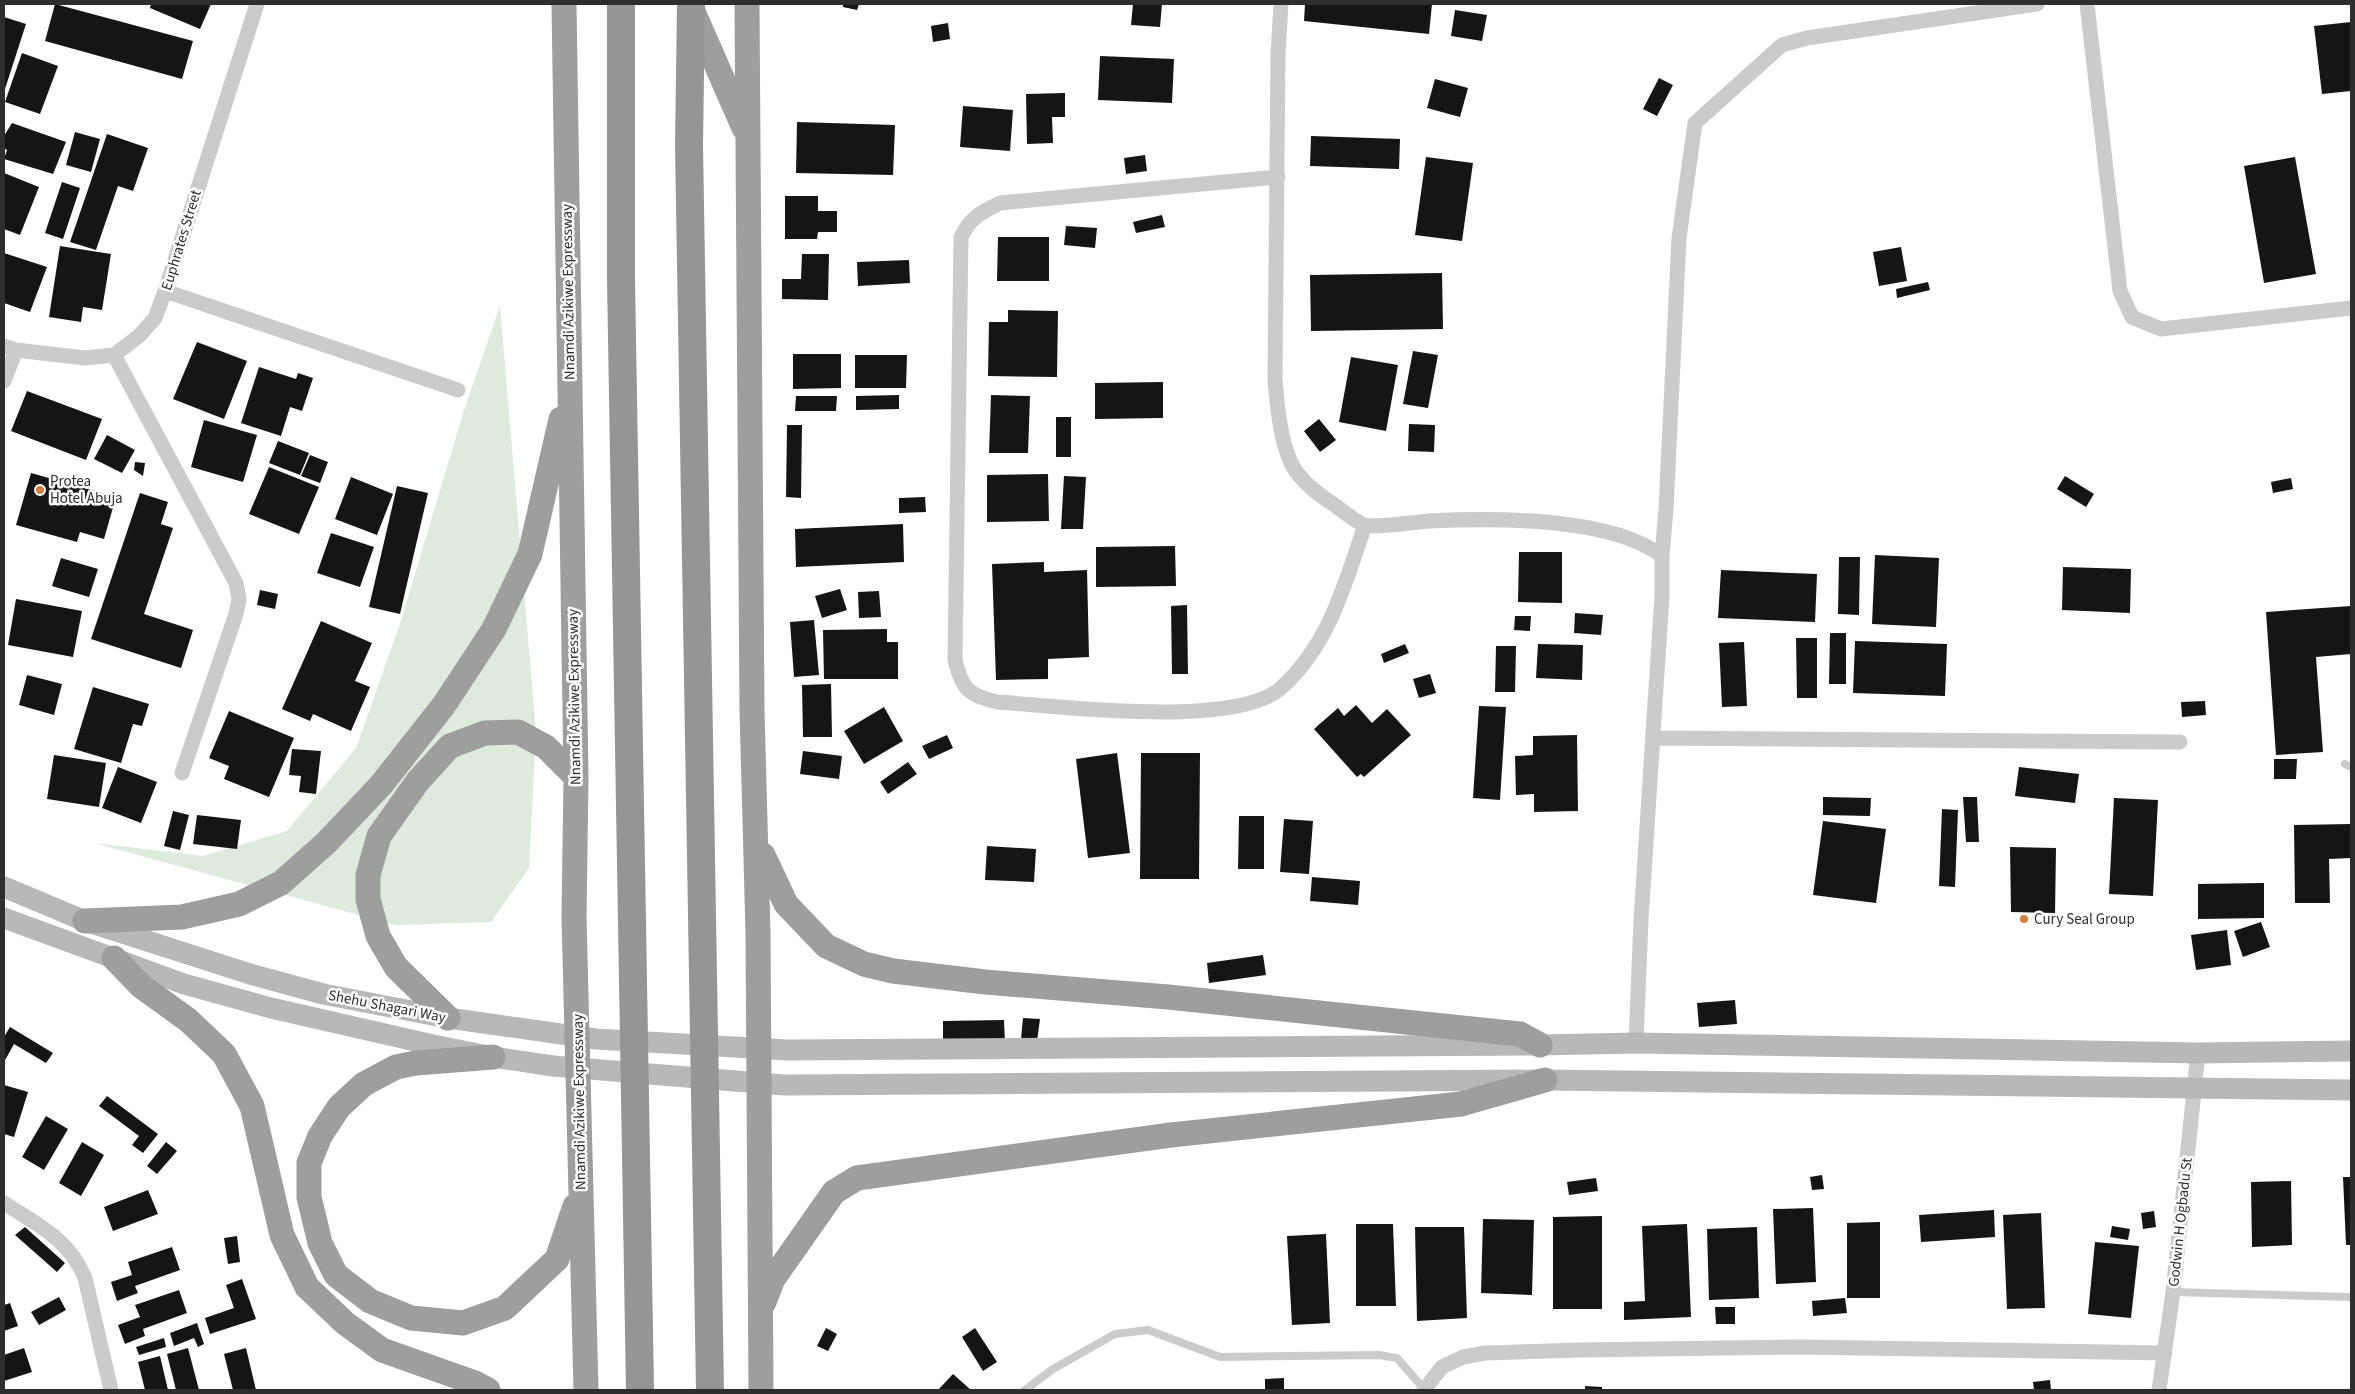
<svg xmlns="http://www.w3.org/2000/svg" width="2355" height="1394" font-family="'Source Sans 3',sans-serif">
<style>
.green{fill:#deeadd}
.building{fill:#151515}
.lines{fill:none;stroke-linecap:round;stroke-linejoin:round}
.service{stroke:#cbcbcb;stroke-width:8}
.minor{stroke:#cbcbcb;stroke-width:15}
.secondary{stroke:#b8b8b8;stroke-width:21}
.trunk{stroke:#9e9e9e;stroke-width:25}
.motorway{stroke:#959595;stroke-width:28}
.poi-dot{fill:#d47f42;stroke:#fff;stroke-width:2}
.labels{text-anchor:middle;stroke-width:5;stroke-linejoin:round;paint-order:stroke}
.street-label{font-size:15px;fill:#2e2e2e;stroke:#fff}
.poi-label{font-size:15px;fill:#2e2e2e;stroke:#fff;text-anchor:start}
</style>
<rect width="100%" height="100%" fill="#fff"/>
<path class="green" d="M500,306L536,732L529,868L491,922L395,925L94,843L203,856L287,831L356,748L401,621L464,410Z"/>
<path class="building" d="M55,4L193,41L182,79L45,41Z
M151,4H211L200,29L150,8Z
M843,4H859L857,10L843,7Z
M1133,4H1162L1160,27L1131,25Z
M1305,4H1432L1429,34L1304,21Z
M1455,10L1487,15L1482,41L1451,36Z
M4,17L26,24L4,92Z
M2351,22V91L2322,94L2314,26Z
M948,23L950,39L933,42L931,26Z
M22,53L58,66L40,114L5,102Z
M1100,56L1174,59L1172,103L1098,100Z
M1659,78L1673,85L1657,116L1643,109Z
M1435,79L1468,88L1460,117L1427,108Z
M1065,93V117H1052L1053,143L1027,144L1026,94Z
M963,106L1013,110L1010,151L960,147Z
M797,122L895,125L893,175L796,173Z
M12,123L66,142L53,174L4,159L7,150L4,148V136Z
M75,132L100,139L91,172L66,165Z
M107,134L148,148L133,191L118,186L96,250L70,242Z
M1311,136L1400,139L1399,169L1310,166Z
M1145,155L1147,171L1126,174L1124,158Z
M1426,157L1473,163L1462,241L1415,235Z
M2295,157L2316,274L2264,283L2244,166Z
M4,173L39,187L20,235L4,229Z
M62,182L80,188L63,239L45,233Z
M785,196H818V211H837V232H818L817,239H785Z
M1162,215L1165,227L1136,233L1133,222Z
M1066,226L1097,228L1095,248L1064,245Z
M998,237H1049V281H997Z
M60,246L111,254L102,310L83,307L81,322L49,317Z
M1901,247L1907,281L1879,286L1873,252Z
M4,253L47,267L30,312L4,303Z
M802,254H829L828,300L782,299V279H801Z
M909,260L910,283L858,286L857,262Z
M1442,273L1443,329L1311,331L1310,275Z
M1928,282L1930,290L1897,298L1896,289Z
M1008,310L1058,311L1057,377L988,376L989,322H1008Z
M197,342L247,361L224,419L173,399Z
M1413,351L1438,355L1428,408L1403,404Z
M793,354H841V388L793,389Z
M855,355H907L906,388H855Z
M1351,357L1398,365L1386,431L1339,422Z
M259,367L296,379L298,373L313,378L302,411L290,407L281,436L241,423Z
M1163,382V418L1095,419V383Z
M27,391L102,419L86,460L11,431Z
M899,395V409L856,410V396Z
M991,395L1030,396L1028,453H989Z
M796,396H837L836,411H795Z
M1056,417H1071V457H1056Z
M1319,419L1336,440L1320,452L1304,431Z
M204,420L257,435L243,482L191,467Z
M1409,424L1435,425L1434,452L1408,451Z
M787,425H802L801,498L786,497Z
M107,435L135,450L122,473L94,459Z
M278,441L309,453L300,475L269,463Z
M310,455L328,462L320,483L301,476Z
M135,462L145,463L143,476L134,470Z
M269,467L319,487L299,534L249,514Z
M31,473L116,497L104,539L80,532L77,542L16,525Z
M1048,474L1049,521L987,522V475Z
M1064,476L1086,477L1083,529H1061Z
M2065,476L2094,494L2086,507L2057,489Z
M351,477L393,494L377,535L335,519Z
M2291,478L2293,489L2273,493L2271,482Z
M397,486L428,493L400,614L369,607Z
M140,493L168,502L161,524L173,528L144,614L193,630L181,668L91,639Z
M925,497L926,512L899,513V498Z
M903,524L904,562L796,567L795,529Z
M331,533L374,547L360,587L317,573Z
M1175,546L1176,586L1096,587V547Z
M1519,552H1562V603L1518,602Z
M1875,555L1939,558L1936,627L1872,624Z
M1839,557H1860L1859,615L1838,614Z
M61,558L98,569L89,597L52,586Z
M1044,562V572L1087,570L1089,657L1048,659V679L996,680L992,564Z
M2063,567L2131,569L2130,613L2062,610Z
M1721,570L1817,574L1815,622L1718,618Z
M840,589L847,610L822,618L815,596Z
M260,590L278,594L275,609L257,605Z
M879,591L881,617L859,618L858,592Z
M16,599L82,611L73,657L8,645Z
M1187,605L1188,674H1172L1171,606Z
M2351,606V654L2316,657L2323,752L2276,755L2266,612Z
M1575,613L1603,615L1601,635L1574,633Z
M1515,616H1531L1530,631L1514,630Z
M814,620L819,675L794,677L790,622Z
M321,621L372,643L355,681L370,687L351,731L313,714L310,721L282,709Z
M887,629V642H898V679H824L823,630Z
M1830,633H1846V684H1829Z
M1796,638H1817V698H1797Z
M1855,641L1947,644L1945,696L1853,693Z
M1744,642L1747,706L1722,707L1719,643Z
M1405,644L1409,653L1384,663L1381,654Z
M1538,644L1583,645L1582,680L1536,678Z
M1496,646H1516L1515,692H1495Z
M1430,674L1436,693L1419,698L1413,679Z
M27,675L62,684L54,715L19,705Z
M831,684L832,737H803L802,685Z
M93,687L149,704L142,726L133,724L121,763L74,749Z
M2205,701L2206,715L2182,717L2181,702Z
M1356,705L1372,723L1387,709L1411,735L1364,777L1361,774L1357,777L1314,729L1338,708L1344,716Z
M1479,706L1506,707L1500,800L1473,798Z
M884,707L903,741L864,764L844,731Z
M229,711L294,738L269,797L224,779L229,766L209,758Z
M947,735L953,748L929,759L922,746Z
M1577,735L1578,811L1534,812V794L1516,795L1515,756L1533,755V736Z
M292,749L321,751L316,794L299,792L301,776L289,775Z
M803,751L842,756L839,779L800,774Z
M1117,753L1130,853L1088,858L1076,759Z
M1141,753H1200L1199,879H1140Z
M54,755L106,763L99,807L47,799Z
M2274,759H2297L2296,779H2274Z
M908,762L917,774L888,794L880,782Z
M118,767L157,782L141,823L102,808Z
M2019,767L2079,774L2075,803L2015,796Z
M1823,797L1871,798L1870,816L1823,815Z
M1963,797H1977L1979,842H1966Z
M2114,798L2158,800L2153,896L2109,894Z
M1942,809L1958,810L1955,887L1939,886Z
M173,811L189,815L180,850L164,846Z
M197,815L241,820L237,849L193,844Z
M1239,816H1264V869H1238Z
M1284,819L1313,821L1309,874L1280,872Z
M1823,821L1886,829L1876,903L1813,895Z
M2351,824V858L2329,859L2330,903H2295L2294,825Z
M987,846L1036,849L1034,882L985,880Z
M2010,847L2056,848L2055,913L2011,912Z
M1312,877L1360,881L1358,905L1310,901Z
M2264,883V918L2198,919V884Z
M2261,922L2270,947L2243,957L2234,931Z
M2227,930L2231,965L2196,970L2191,935Z
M1263,955L1266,975L1209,983L1207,963Z
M1735,1000L1737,1024L1699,1027L1697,1003Z
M1023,1018L1040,1019L1037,1041L1021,1039Z
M1004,1020L1005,1043L943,1045V1021Z
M10,1027L53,1053L46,1063L14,1044L4,1062V1037Z
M4,1085L28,1092L14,1137L4,1134Z
M107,1096L158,1134L143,1153L132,1145L139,1136L99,1106Z
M46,1116L68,1129L44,1170L22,1157Z
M82,1142L104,1155L81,1196L59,1183Z
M166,1142L177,1151L157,1174L147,1166Z
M1822,1175L1824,1189L1812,1190L1810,1177Z
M2343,1177H2351V1245H2346Z
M1596,1178L1598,1191L1569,1195L1567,1182Z
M2291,1181L2292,1245L2252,1247L2251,1182Z
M148,1190L158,1214L113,1231L104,1207Z
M1813,1208L1816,1282L1776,1284L1773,1209Z
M1994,1210L1995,1237L1921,1242L1919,1215Z
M2154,1211L2156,1227L2143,1229L2141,1213Z
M2041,1213L2045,1308L2007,1309L2003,1215Z
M1602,1216V1309H1553V1217Z
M1483,1219L1534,1220L1532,1295L1481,1293Z
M1880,1222V1298H1847V1223Z
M1356,1224H1393L1396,1306H1356Z
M1687,1224L1691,1317L1624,1320V1302L1645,1301L1642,1226Z
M2112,1226L2130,1229L2128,1240L2110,1237Z
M25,1227L65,1263L57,1272L15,1235Z
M1415,1227H1464L1467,1318L1417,1321Z
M1757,1227L1759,1298L1709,1300L1707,1229Z
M1326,1234L1330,1323L1292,1325L1287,1236Z
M237,1236L240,1262L228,1264L224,1238Z
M2095,1242L2139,1246L2131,1318L2088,1314Z
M172,1247L180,1270L135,1286L138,1293L117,1301L111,1282L132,1275L128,1262Z
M242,1279L256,1319L210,1334L205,1318L234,1308L226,1285Z
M179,1290L187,1313L143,1329L145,1336L125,1344L118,1325L140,1317L135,1305Z
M59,1297L66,1310L39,1325L31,1312Z
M1845,1298L1847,1313L1813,1316L1812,1301Z
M10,1303L18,1326L4,1331V1305Z
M1715,1307H1735V1324H1716Z
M197,1323L204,1344L198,1347L194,1338L174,1346L170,1333Z
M826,1328L837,1334L828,1351L817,1346Z
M975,1328L997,1362L983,1371L962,1337Z
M164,1338L166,1347L139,1355L136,1347Z
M24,1348L32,1372L4,1381V1355Z
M188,1348L199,1390H176L167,1354Z
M246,1348L256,1390H233L224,1354Z
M160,1356L168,1390H145L138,1362Z
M953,1374L971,1390H938Z
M1284,1378V1390H1265V1379Z
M2050,1380L2051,1390H2034L2033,1382Z
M1585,1386L1602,1387V1390H1585Z"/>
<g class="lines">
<path class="service" d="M2345,764L2351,767
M2173,1292L2351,1297
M1025,1390L1053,1369L1115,1334L1148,1330L1220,1357L1379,1355L1397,1358L1424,1389"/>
<path class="minor" d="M1281,4L1278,54L1275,379C1277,406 1281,453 1298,474C1309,488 1322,497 1336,506C1344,512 1355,521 1364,525C1374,528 1416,522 1429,521C1493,518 1610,516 1662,556V595L1641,920L1636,1043
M2087,4L2120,291L2132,317L2161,329L2351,308
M1278,177L1000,203C980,213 971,217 961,237L955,660C962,689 968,695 997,702C1060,706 1235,729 1281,688C1329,645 1345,584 1365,525
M165,291L458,390
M4,346L16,350L85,358L114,355L139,336L155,318L165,291L257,4
M114,355L236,583L239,599L236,614L182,773
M4,381L16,350
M1662,556L1666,509L1679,238L1695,123L1782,45L1807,38L2037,4
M1653,738L2180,742
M4,1203C38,1225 69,1239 85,1278L111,1390
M1424,1390L1442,1367L1463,1357L1485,1353L1580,1350L1800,1347L2165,1353
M2159,1390L2173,1292L2198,1053"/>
<path class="secondary" d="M4,887L85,921L250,974L323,994L448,1018L596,1039L787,1050L1540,1045L1636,1043L2198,1053L2351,1051
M4,918L184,984L271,1008L433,1045L493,1057L553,1066L784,1085L1545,1080L2351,1090"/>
<path class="trunk" d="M564,4L576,777L574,917L586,1390
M747,4L752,710L758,933L761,1390
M691,7L744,128
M758,853L763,855L786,904L826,946L864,964L893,971L985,982L1168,997L1520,1034L1540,1045
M85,921L182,917L239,904L281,883L326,843L381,785L444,705L494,629L530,554L561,419
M114,958L141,986L188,1020L224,1054L252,1106L282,1235L307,1287L345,1323L382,1350L475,1383L488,1390
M448,1018L396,967L378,936L368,899V875L379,836L418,781L450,746L485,733L518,732L546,747L576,777
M493,1057L416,1063L396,1067L364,1084L339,1107L320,1136L309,1163V1197L320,1243L336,1275L370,1301L411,1318L463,1323L505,1308L557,1259L575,1206
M764,1302L773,1279L834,1192L857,1178L1171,1135L1461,1104L1545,1080"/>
<path class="motorway" d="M621,4V279L640,1390
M691,4L689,145L710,1390"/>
</g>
<g class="poi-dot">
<circle cx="40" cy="490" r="5"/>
<circle cx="2024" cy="919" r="5"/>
</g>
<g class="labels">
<g class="street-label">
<text transform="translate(181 240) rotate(-73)" y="5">Euphrates Street</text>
<text transform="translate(568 292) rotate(-91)" y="5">Nnamdi Azikiwe Expressway</text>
<text transform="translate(574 697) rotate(-91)" y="5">Nnamdi Azikiwe Expressway</text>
<text transform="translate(387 1006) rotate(11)" y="5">Shehu Shagari Way</text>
<text transform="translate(579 1102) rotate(-91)" y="5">Nnamdi Azikiwe Expressway</text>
<text transform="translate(2180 1222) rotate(-84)" y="5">Godwin H Ogbadu St</text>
</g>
<g class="poi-label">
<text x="50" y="486">Protea<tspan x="50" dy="17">Hotel Abuja</tspan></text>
<text x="2034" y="924">Cury Seal Group</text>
</g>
</g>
<rect width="2355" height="1394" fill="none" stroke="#2e2e2e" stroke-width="10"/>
</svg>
